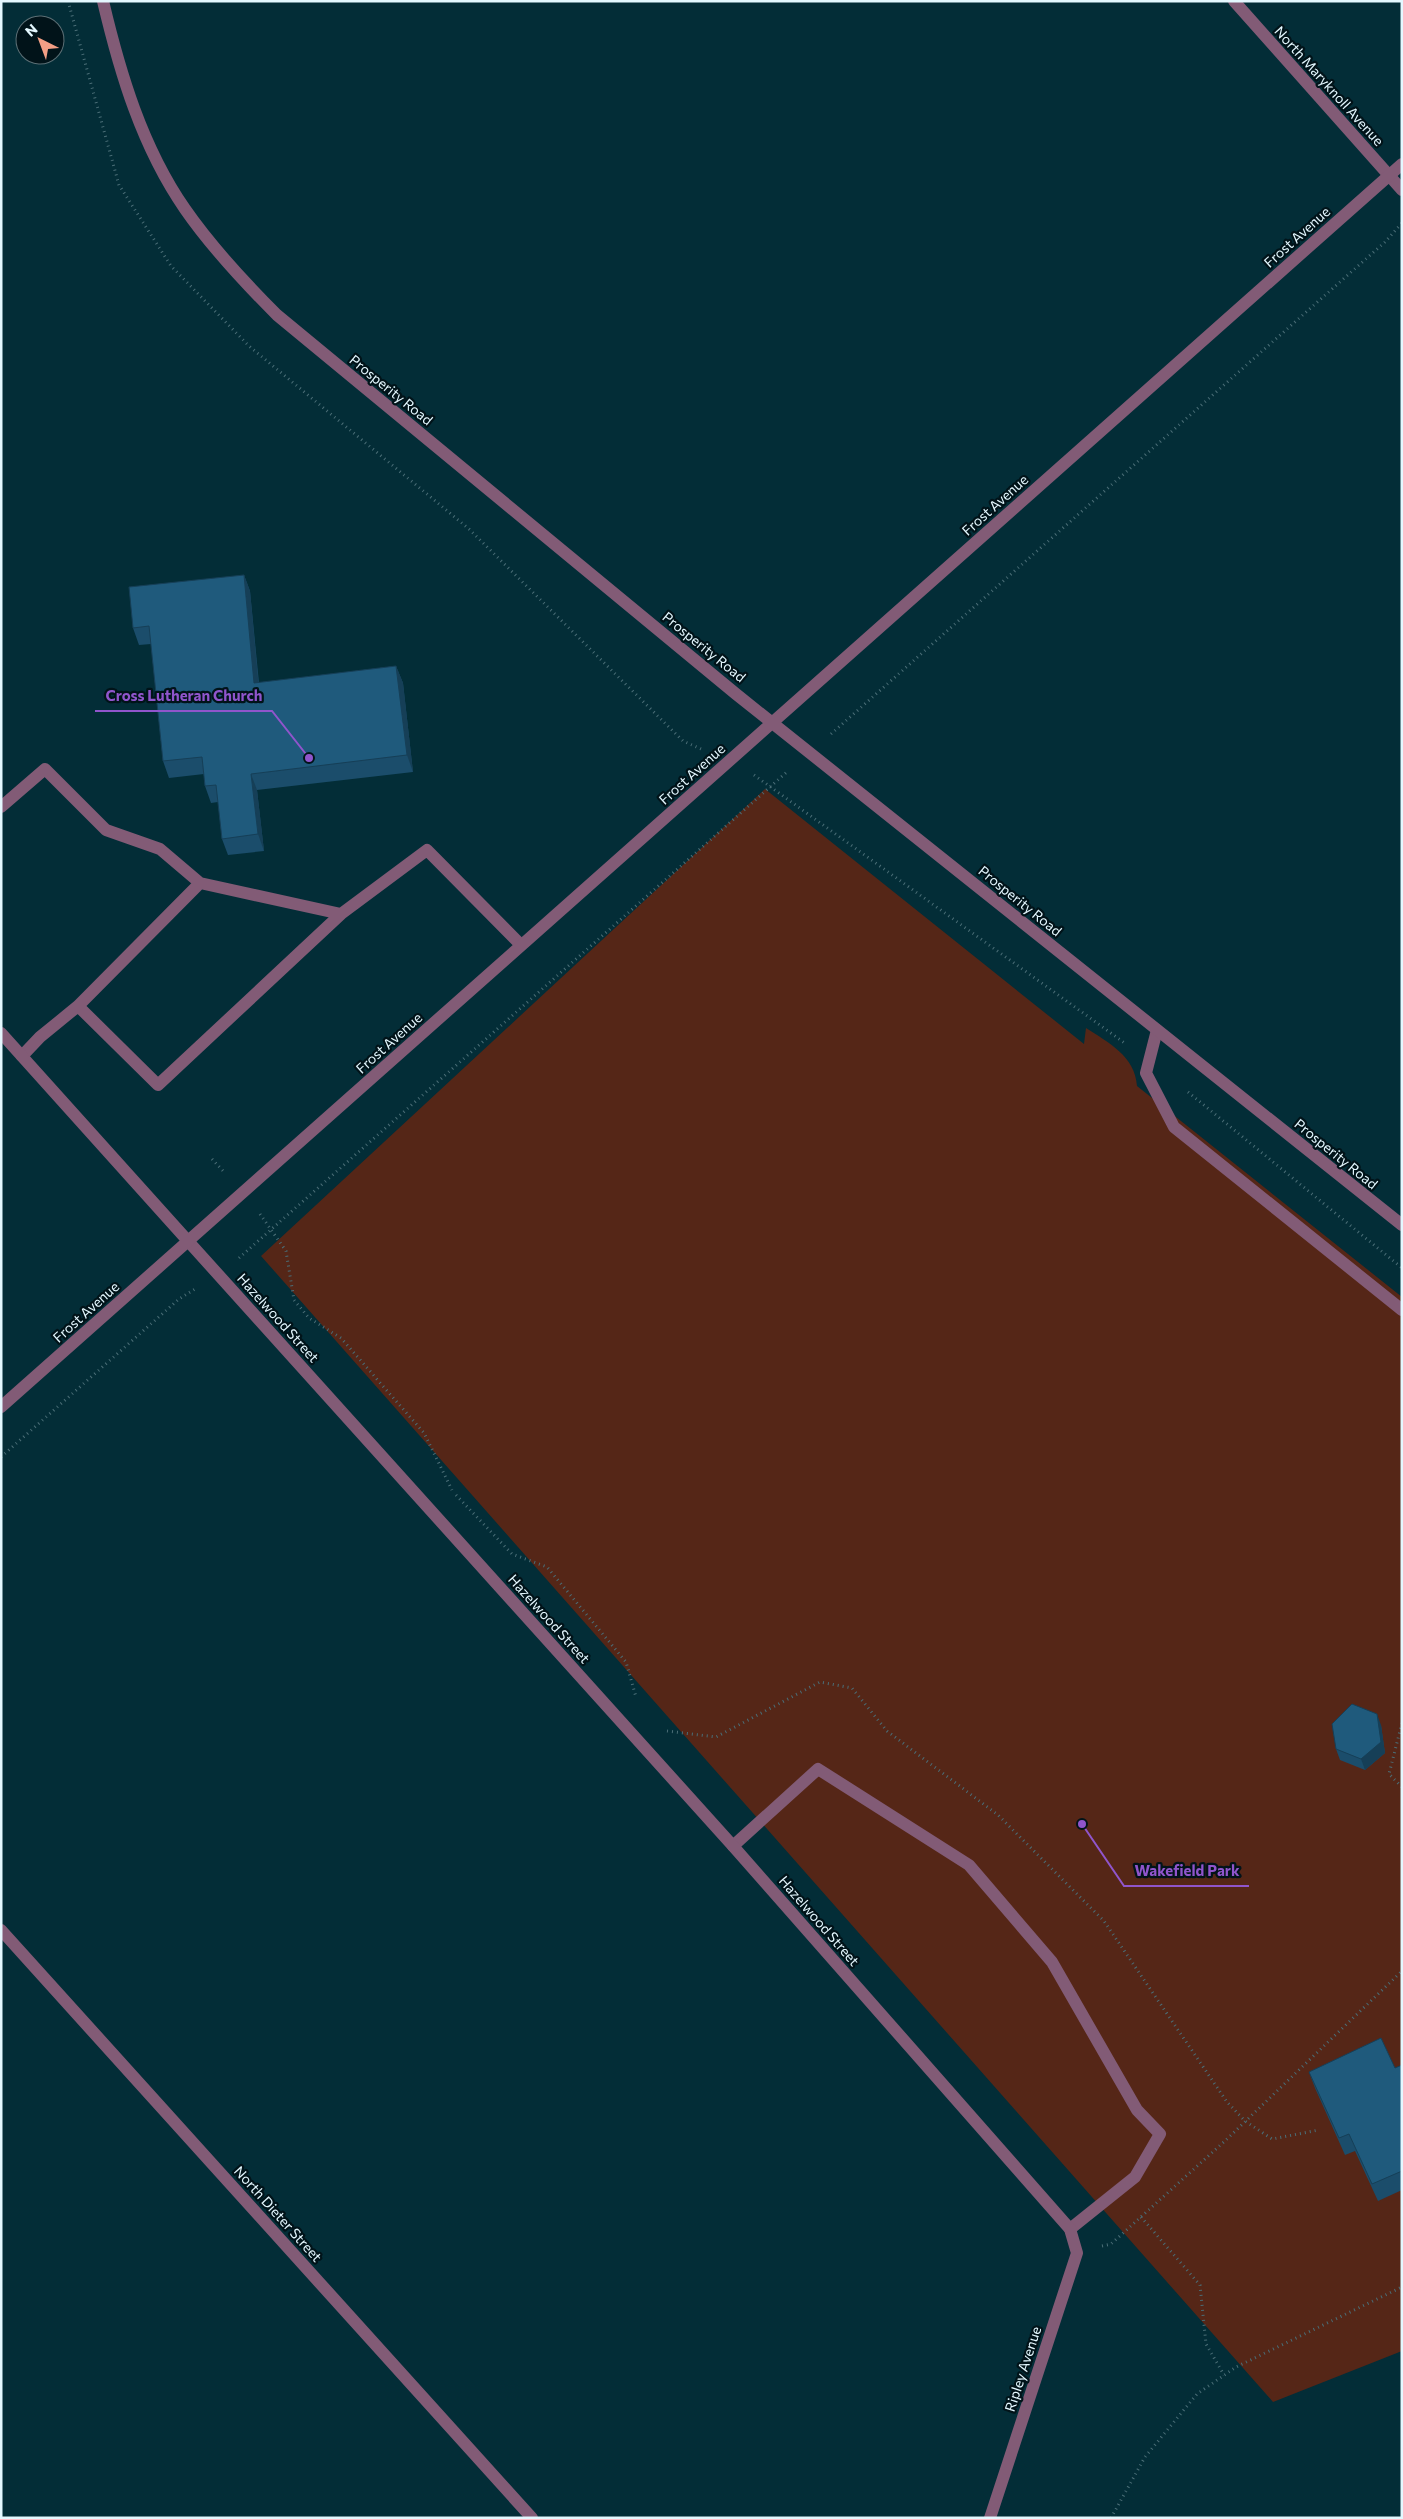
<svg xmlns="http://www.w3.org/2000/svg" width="1403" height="2519" font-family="Commissioner,sans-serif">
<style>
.green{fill:#552617}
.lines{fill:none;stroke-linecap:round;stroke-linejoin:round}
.path{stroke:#4b6e77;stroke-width:3;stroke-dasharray:1 4;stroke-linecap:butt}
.service{stroke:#825b76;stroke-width:12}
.minor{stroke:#825b76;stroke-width:12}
.tertiary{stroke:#825b76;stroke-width:12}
.wall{fill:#1b4d6b}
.shaded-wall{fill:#163f57}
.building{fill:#1f5a7c;stroke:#163f57}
.labels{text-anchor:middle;stroke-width:4.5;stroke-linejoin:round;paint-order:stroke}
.street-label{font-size:14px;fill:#e4f8ff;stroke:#011319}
.leader{fill:none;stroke:#9055cc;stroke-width:2}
.callout-dot{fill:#9055cc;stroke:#011319;stroke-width:2}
.callout-label{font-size:15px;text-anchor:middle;font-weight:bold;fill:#9055cc;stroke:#011319;stroke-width:4.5;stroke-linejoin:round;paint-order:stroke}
</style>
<rect width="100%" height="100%" fill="#032d37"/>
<path class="green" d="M765,789L1084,1044L1086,1028C1109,1043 1135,1056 1137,1086L1402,1297V2351L1273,2402L261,1256Z"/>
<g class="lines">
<path class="path" d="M68,1L119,185L171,266L249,346L469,529L683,741L701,749
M831,734L1385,242L1402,223
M754,775L1126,1044
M1188,1092L1402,1268
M212,1159L225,1173
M260,1214L286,1251L294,1300L309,1318L341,1338L424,1433L452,1490
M239,1258L788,771
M1,1457L179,1299L195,1289
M456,1495L512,1554L547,1567L626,1662L636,1697
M1402,1723L1389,1774L1402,1787
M667,1731L716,1737L820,1682L852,1688L887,1731L998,1815L1104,1921L1227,2102L1245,2121L1272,2139L1319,2130
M1141,2217L1200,2285L1206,2344L1224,2375
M1102,2246L1111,2244L1226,2140L1402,1971
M1111,2518L1145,2457L1197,2394L1236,2367L1402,2287"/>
<path class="service" d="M1,807L45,769L106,830L160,849L200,883L341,914L427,850L521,945
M78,1006L200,883
M1157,1030L1146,1073L1174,1127L1402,1310
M22,1056L40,1037L78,1006L158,1085L341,914
M733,1846L818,1769L969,1865L1052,1962L1137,2110L1160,2134L1135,2177L1070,2229"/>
<path class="minor" d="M1234,1L1402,190
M188,1241L733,1846L1070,2229L1077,2253L990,2518
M1,1930L532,2518"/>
<path class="tertiary" d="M103,1C120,73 142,147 185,209C212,248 244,282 277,315L736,694L1402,1225
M1,1033L188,1241
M1,1407L1402,164"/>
</g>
<path class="wall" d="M244,575L250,591L259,683L396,666L403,683L413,772L257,790L264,851L228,855L222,839L218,802L211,803L205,786L204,774L169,778L163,761L151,644L139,645L133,628Z
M1381,1725L1385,1753L1365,1770L1340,1760L1336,1749Z
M1402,2065V2190L1378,2201L1355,2151L1345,2155L1315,2088L1309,2072L1395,2068Z"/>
<path class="shaded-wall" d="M244,575L250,591L260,700L254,683Z
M396,666L403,683L413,772L407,755Z
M251,774L257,790L264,851L258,834Z
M1377,1714L1381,1725L1385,1753L1365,1770L1361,1759Z"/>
<path class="building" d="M244,575L254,683L396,666L407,755L251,774L258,834L222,839L216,785L205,786L202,757L163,761L149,626L133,628L129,587Z
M1352,1704L1377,1714L1381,1742L1361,1759L1336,1749L1332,1724Z
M1381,2038L1395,2068L1402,2065V2171L1372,2184L1349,2134L1339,2138L1309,2072Z"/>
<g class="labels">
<g class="street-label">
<text transform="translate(1329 86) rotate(48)" y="5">North Maryknoll Avenue</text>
<text transform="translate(1297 237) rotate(-42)" y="5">Frost Avenue</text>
<text transform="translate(391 390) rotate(39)" y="5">Prosperity Road</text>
<text transform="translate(995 505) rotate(-42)" y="5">Frost Avenue</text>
<text transform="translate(704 647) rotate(39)" y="5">Prosperity Road</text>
<text transform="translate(692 774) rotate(-42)" y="5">Frost Avenue</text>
<text transform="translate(1020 901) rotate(39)" y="5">Prosperity Road</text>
<text transform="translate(389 1043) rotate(-42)" y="5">Frost Avenue</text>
<text transform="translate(1336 1154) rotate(39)" y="5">Prosperity Road</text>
<text transform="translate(86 1312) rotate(-42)" y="5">Frost Avenue</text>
<text transform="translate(278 1318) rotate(48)" y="5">Hazelwood Street</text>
<text transform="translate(549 1619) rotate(48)" y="5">Hazelwood Street</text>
<text transform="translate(819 1921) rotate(49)" y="5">Hazelwood Street</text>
<text transform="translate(278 2214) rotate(48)" y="5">North Dieter Street</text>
<text transform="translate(1023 2369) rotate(-72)" y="5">Ripley Avenue</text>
</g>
</g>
<path class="leader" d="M309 758L272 711H95M1082 1824L1124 1886H1249"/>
<g class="callout-dot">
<circle cx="309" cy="758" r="5"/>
<circle cx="1082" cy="1824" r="5"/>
</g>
<g class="callout-label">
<text x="184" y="701">Cross Lutheran Church</text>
<text x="1187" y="1876">Wakefield Park</text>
</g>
<rect width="1403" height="2519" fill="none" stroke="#e4f8ff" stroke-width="5"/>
<g transform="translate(40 40) rotate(318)"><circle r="24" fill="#011319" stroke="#5c6f75"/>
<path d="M0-4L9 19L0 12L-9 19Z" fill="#f39f85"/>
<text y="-8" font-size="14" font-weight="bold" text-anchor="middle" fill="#e4f8ff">N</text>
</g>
</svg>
